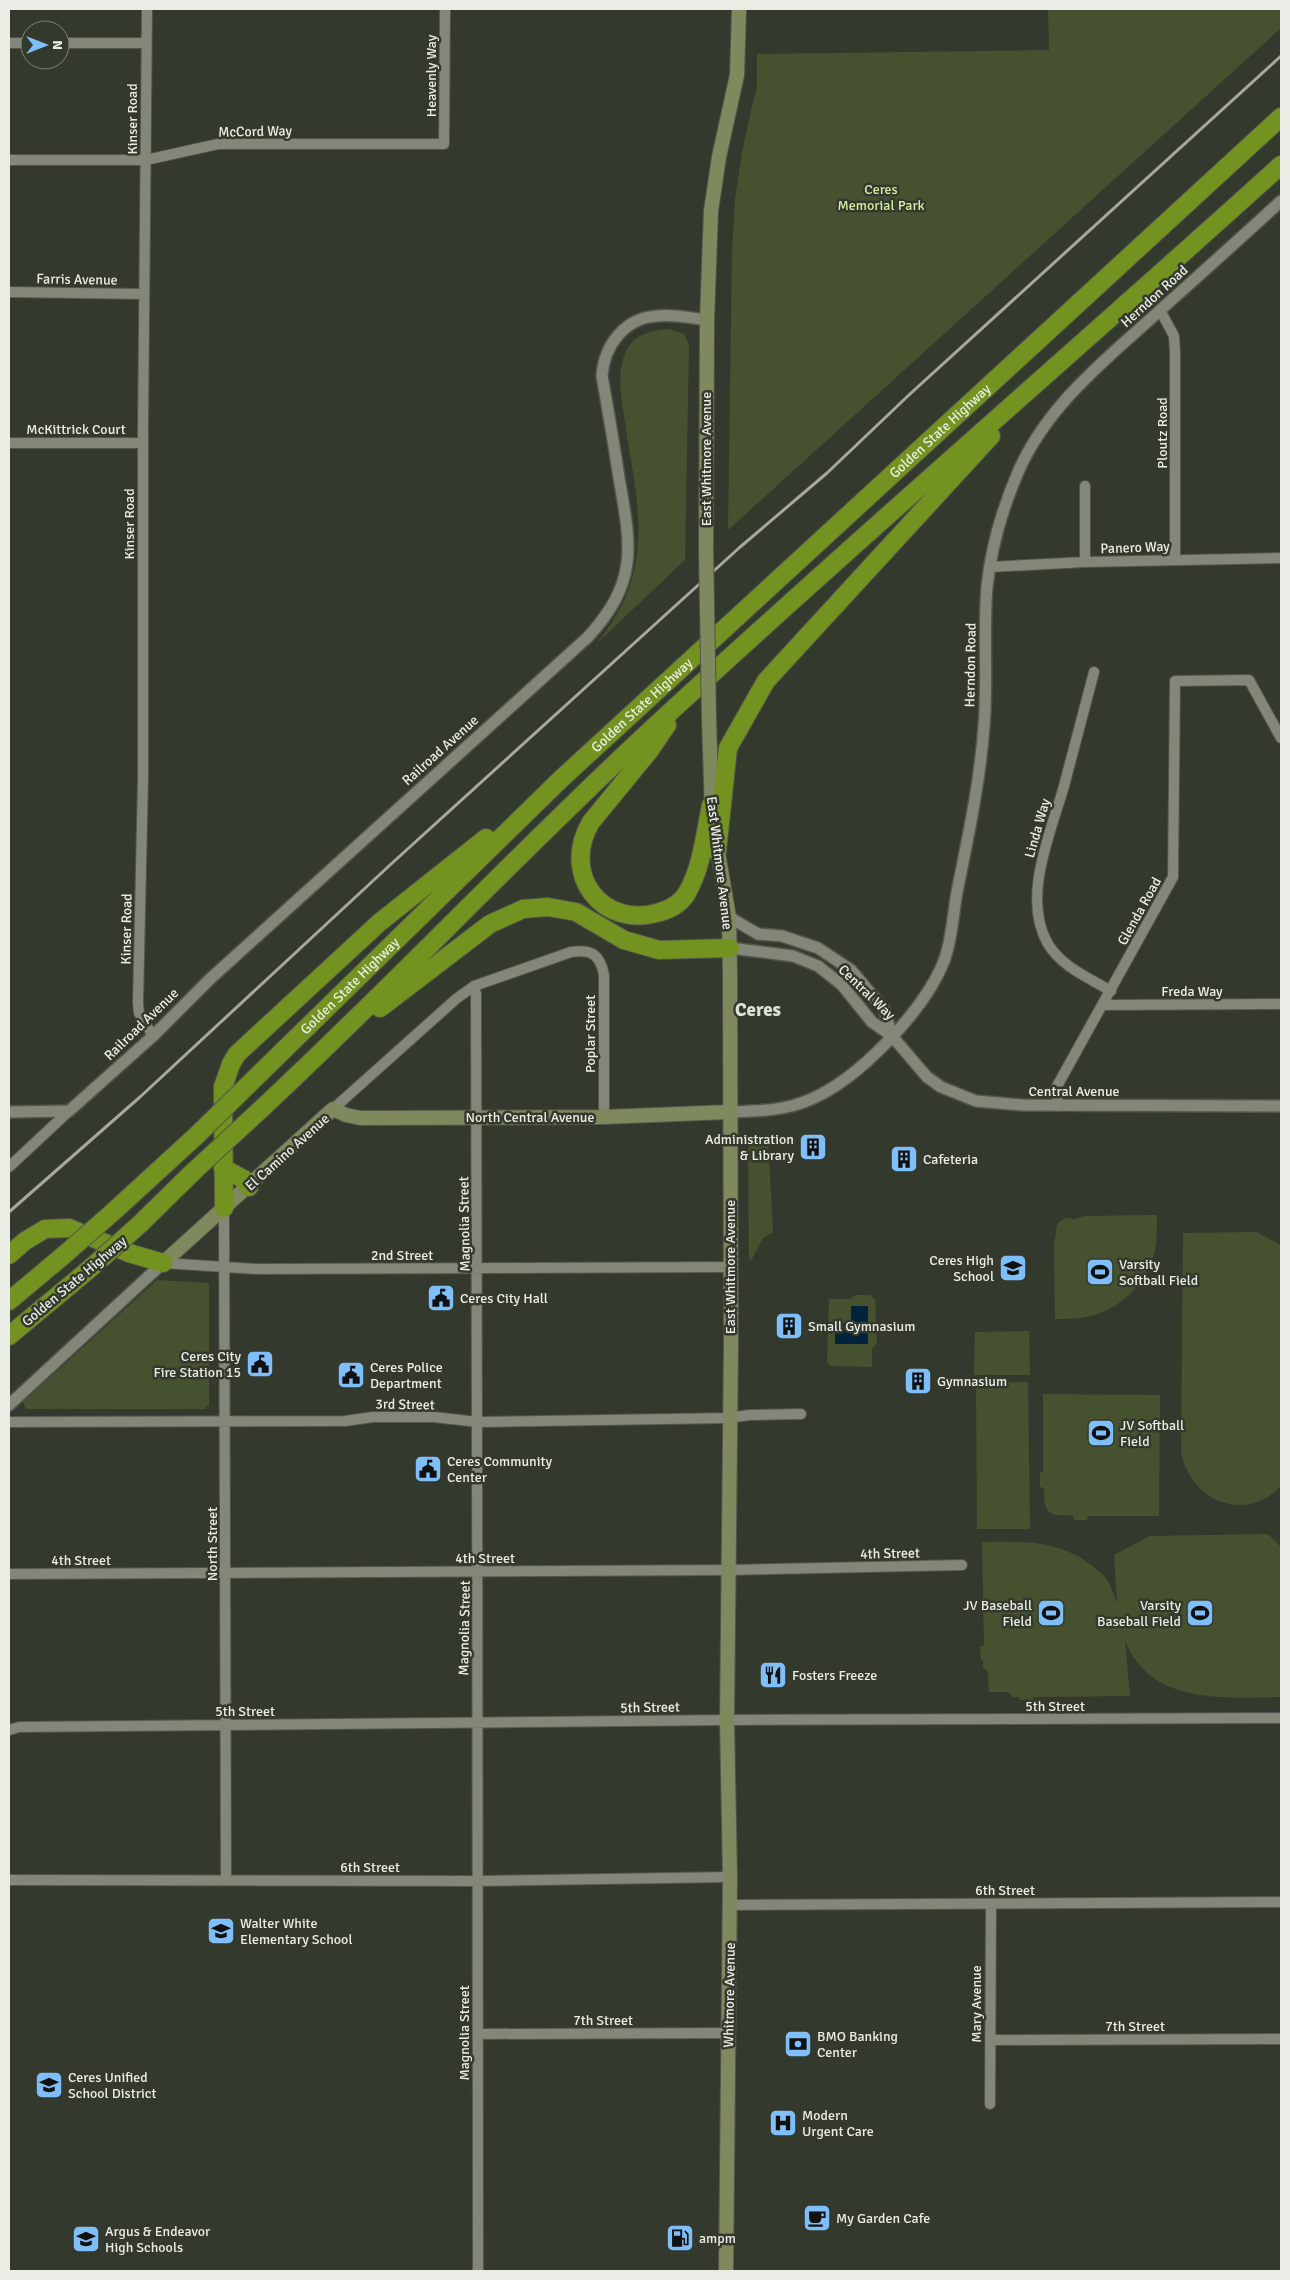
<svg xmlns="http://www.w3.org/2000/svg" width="1290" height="2280" font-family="Signika,sans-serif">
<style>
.green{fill:#46522f}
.water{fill:#03223b}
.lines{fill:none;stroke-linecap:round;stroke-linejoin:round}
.minor-casing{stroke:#52554b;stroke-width:12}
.tertiary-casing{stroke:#52554b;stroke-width:14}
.secondary-casing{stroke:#52554b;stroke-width:16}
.motorway-casing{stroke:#52554b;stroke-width:20}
.minor{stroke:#828779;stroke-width:10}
.tertiary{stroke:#828779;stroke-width:11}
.secondary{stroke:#7e8a5e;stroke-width:14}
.motorway{stroke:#739220;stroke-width:18}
.rail{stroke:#a5a89f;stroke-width:3}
.secondary-bridge-casing{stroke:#52554b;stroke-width:16;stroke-linecap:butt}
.motorway-bridge-casing{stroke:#52554b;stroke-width:20;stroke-linecap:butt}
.secondary-bridge{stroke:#7e8a5e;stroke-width:14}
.motorway-bridge{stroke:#739220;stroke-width:18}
.labels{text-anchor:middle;stroke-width:5;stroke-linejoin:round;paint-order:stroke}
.street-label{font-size:14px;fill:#eaede5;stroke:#34392d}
.park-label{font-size:14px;fill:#d4efa1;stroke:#34392d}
.poi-label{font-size:14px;fill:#eaede5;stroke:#34392d;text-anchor:start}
.district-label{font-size:19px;font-weight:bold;fill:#dde3d4;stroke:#34392d}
</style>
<rect width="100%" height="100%" fill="#34392d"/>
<path class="green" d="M1048,9H1281V28L728,530L732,252L735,199L742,152L753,101L757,89V54L1049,50Z
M669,329L684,334L689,345L685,560L597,643C621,613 636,582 638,543C641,503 630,461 625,422C622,400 616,374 625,354C632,335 651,330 669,329Z
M756,1135L768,1137L773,1232L763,1238L752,1259L749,1260L748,1141Z
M1157,1215C1157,1227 1157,1239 1155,1250C1149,1280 1123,1307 1094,1315C1081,1319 1068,1319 1055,1319L1054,1246L1057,1224L1065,1218L1075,1219L1084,1216Z
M1256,1232L1281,1245V1486C1245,1524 1190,1501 1181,1452L1183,1233Z
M157,1280L209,1283V1406H206V1409H26L23,1402Z
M856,1295H870L875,1299L877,1343L872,1349V1367L831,1366L827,1363L829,1299H850Z
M1029,1331L1030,1375H974L975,1332Z
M976,1382H1028L1030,1529H977Z
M1043,1394L1160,1395L1159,1516H1088L1087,1520H1074L1073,1516C1062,1514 1049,1519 1045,1504C1043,1499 1045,1494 1044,1488L1040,1487V1472H1043Z
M1268,1534L1280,1546L1281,1697C1225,1698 1149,1705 1125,1640L1130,1696L1033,1697V1700H1019V1697H1013L1008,1692H989L988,1672L983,1667V1660H981L980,1646H984L982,1542C1029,1541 1066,1540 1103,1575C1110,1581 1113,1594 1117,1602L1114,1555L1150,1536Z"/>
<path class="water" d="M851,1306H868V1344H835V1324L851,1323Z"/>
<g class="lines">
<g class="minor-casing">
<path id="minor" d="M147,9L143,430V778L138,1003L139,1013L153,1036
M9,43H30
M60,43H146
M9,160H146L218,144H444L445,9
M9,292L144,294
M1160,310L1174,336L1175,352V559
M9,443H143
M1085,486V562
M990,567L1085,562L1281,558
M1094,672C1084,710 1074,748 1064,786C1051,832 1021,898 1048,944C1062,967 1089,978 1111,991
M474,986L476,994C478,1420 477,1845 478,2271
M1104,1005L1281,1004
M1058,1106L1056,1088L1173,877L1175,681L1249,680L1281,738
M333,1109L456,999L474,986L571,952C591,949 600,954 604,975V1117
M9,1167L69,1111
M224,1208L226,1880
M163,1263L256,1269L731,1267
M9,1422L345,1421L373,1417H434L478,1422L729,1418L749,1415L801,1414
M9,1574L728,1570L962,1565
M9,1730L19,1727L727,1720L1281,1718
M9,1880L477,1881L730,1877
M730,1905L1281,1902
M478,2034L728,2033
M990,2040L1281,2039
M990,2104L991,1904"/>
</g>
<g class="tertiary-casing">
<path id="tertiary" d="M729,917L758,934L782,936L818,948L851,970L884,1009L892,1036
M730,948L793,956L818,966L842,985L872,1022L892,1036L927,1077L941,1087L976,1101L1022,1105L1281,1106
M9,1112L69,1111L153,1036L210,979L588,637C639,581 631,546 619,478C614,444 608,410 602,376C604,346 624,318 657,316C673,314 691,318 707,320
M729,1112C756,1111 784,1111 809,1100C858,1080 925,1010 944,961C952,940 953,914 957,892C968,837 980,782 984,726C988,680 983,633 987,587C991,546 1003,507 1019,470C1048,405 1105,360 1156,314C1198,276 1240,239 1281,201
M9,1405L163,1263"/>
</g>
<g class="secondary-casing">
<path id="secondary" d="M706,550L707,320L711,211L719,157L737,75L739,9
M709,719L712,814
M716,841L729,917L730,972L731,1344L727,1720L730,1877L726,2271
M163,1263L333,1109L346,1115L360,1118L604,1117L729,1112"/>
</g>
<g class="motorway-casing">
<g id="motorway">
<path d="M667,725L650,750L591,822C560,874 602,930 660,912C671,909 681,903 687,893C702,867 705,834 711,805"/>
<path d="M717,851L728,748L766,681L991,436"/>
<path d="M380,1008L490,924L523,909L548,907L576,912L624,940L659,950L730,948"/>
<path id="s1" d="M246,1087L561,779L1281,117"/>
<path d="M245,1124C381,999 507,864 642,738C852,543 1069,357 1281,165"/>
<path d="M223,1168L245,1180L249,1187"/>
<path d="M224,1208L223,1087L231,1064L237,1054L380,922L486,838"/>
<path d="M113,1212L196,1136"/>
<path d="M140,1224L194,1171"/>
<path d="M9,1255L25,1241L45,1229L69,1228L129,1253L163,1263"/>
<path d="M9,1301L64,1255"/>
<path d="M9,1336L93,1266"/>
</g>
</g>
<use href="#minor" class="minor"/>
<use href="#tertiary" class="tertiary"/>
<use href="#secondary" class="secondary"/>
<use href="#motorway" class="motorway"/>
<path class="rail" d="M9,1212L140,1097L390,865L739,548L827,473L910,394L1281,56"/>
<g class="secondary-bridge-casing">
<path id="secondary-bridge" d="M706,550L709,719"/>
</g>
<g class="motorway-bridge-casing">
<path id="motorway-bridge" d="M196,1136L246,1087
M194,1171L245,1124
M64,1255L113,1212
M93,1266L140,1224"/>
</g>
<use href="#secondary-bridge" class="secondary-bridge"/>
<use href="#motorway-bridge" class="motorway-bridge"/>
</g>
<defs>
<g id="building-square" transform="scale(1.4375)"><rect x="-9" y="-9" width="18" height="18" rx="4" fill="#7ebef9" stroke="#34392d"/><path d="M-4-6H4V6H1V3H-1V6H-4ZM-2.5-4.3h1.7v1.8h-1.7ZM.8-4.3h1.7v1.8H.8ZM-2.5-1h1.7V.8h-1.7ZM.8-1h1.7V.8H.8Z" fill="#111"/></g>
<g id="school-square" transform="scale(1.4375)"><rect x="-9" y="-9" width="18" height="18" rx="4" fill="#7ebef9" stroke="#34392d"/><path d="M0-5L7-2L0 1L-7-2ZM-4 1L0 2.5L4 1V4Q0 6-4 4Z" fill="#111"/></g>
<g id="stadium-square" transform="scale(1.4375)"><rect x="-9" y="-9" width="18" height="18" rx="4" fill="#7ebef9" stroke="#34392d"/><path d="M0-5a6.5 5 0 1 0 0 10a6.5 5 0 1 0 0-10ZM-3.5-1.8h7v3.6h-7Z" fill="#111"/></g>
<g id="civic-square" transform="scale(1.4375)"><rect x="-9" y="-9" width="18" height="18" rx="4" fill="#7ebef9" stroke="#34392d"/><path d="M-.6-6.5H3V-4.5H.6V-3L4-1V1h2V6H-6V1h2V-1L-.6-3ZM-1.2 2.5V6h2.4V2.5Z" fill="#111"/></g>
<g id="restaurant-square" transform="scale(1.4375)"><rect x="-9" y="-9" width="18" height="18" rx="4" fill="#7ebef9" stroke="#34392d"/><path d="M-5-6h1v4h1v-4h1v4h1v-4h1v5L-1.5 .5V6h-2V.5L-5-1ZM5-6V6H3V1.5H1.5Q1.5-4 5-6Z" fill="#111"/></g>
<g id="bank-square" transform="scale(1.4375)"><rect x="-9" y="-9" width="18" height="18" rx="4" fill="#7ebef9" stroke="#34392d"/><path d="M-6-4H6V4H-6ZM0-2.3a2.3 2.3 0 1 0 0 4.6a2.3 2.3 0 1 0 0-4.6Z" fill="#111"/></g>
<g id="hospital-square" transform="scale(1.4375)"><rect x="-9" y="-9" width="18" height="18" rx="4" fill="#7ebef9" stroke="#34392d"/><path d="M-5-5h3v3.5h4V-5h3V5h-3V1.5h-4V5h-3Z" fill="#111"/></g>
<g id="cafe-square" transform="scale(1.4375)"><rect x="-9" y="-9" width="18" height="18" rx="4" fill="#7ebef9" stroke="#34392d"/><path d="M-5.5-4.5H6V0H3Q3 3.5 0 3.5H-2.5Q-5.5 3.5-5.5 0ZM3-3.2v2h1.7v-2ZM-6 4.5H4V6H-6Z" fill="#111"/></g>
<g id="fuel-square" transform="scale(1.4375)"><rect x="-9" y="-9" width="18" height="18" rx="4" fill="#7ebef9" stroke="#34392d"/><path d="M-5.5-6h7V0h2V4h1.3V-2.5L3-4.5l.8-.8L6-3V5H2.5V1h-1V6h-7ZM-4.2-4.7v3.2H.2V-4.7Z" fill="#111"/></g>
</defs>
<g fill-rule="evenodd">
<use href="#building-square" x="813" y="1147"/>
<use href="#building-square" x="904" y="1159"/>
<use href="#school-square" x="1013" y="1268"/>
<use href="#stadium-square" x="1100" y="1272"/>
<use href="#civic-square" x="441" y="1298"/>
<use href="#building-square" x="789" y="1326"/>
<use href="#civic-square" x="260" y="1364"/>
<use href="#civic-square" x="351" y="1375"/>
<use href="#building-square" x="918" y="1381"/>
<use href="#stadium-square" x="1101" y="1433"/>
<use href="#civic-square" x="428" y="1469"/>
<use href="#stadium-square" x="1051" y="1613"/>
<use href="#stadium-square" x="1200" y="1613"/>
<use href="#restaurant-square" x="773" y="1675"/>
<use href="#school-square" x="221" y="1931"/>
<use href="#bank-square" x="798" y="2044"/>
<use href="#school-square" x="49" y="2085"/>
<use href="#hospital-square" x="783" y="2123"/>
<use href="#cafe-square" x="817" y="2218"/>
<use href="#fuel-square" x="680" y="2238"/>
<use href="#school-square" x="86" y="2239"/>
</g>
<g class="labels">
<g class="street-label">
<text transform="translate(431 76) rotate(-90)" y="5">Heavenly Way</text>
<text transform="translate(132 119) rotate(-90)" y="5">Kinser Road</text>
<text transform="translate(255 131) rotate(-1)" y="5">McCord Way</text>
<text transform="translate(77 279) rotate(1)" y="5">Farris Avenue</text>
<text transform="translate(1154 296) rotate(-42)" y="5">Herndon Road</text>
<text x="76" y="434">McKittrick Court</text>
<text dy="5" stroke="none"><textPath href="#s1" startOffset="955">Golden State Highway</textPath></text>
<text transform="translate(1162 433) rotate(-90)" y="5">Ploutz Road</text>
<text transform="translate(706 459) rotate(-90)" y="5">East Whitmore Avenue</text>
<text transform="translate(129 524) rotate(-90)" y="5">Kinser Road</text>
<text transform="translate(1135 547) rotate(-2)" y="5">Panero Way</text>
<text transform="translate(970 665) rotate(-89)" y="5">Herndon Road</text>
<text dy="5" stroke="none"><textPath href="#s1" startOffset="550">Golden State Highway</textPath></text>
<text transform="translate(440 750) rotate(-42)" y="5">Railroad Avenue</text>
<text transform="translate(1037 828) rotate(-74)" y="5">Linda Way</text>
<text transform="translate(720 863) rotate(83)" y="5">East Whitmore Avenue</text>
<text transform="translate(1139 911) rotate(-61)" y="5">Glenda Road</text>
<text transform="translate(126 929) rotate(-89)" y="5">Kinser Road</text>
<text dy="5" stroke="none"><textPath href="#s1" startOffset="145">Golden State Highway</textPath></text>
<text x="1192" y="996">Freda Way</text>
<text transform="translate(867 992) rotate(44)" y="5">Central Way</text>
<text transform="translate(141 1024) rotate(-44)" y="5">Railroad Avenue</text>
<text transform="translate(590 1034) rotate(-90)" y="5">Poplar Street</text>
<text x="1074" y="1096">Central Avenue</text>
<text x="530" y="1122">North Central Avenue</text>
<text transform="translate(287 1152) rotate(-42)" y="5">El Camino Avenue</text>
<text transform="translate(464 1224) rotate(-91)" y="5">Magnolia Street</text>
<text x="402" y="1260">2nd Street</text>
<text transform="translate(730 1267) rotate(-90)" y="5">East Whitmore Avenue</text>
<text transform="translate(74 1281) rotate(-40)" y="5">Golden State Highway</text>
<text transform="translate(405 1404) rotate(1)" y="5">3rd Street</text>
<text transform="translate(212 1544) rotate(-90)" y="5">North Street</text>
<text transform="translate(890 1553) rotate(-1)" y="5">4th Street</text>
<text x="485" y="1563">4th Street</text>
<text x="81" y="1565">4th Street</text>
<text transform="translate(464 1628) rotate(-89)" y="5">Magnolia Street</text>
<text x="1055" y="1711">5th Street</text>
<text transform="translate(650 1707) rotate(-1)" y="5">5th Street</text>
<text x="245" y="1716">5th Street</text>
<text x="370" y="1872">6th Street</text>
<text x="1005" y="1895">6th Street</text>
<text transform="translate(729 1995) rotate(-89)" y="5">Whitmore Avenue</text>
<text transform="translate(976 2004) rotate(-90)" y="5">Mary Avenue</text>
<text x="603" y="2025">7th Street</text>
<text x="1135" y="2031">7th Street</text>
<text transform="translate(464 2033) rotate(-90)" y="5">Magnolia Street</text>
</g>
<g class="park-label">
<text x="881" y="194">Ceres<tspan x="881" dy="16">Memorial Park</tspan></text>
</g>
<g class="poi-label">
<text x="794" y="1144" text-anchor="end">Administration<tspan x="794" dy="16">&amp; Library</tspan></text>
<text x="923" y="1164">Cafeteria</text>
<text x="994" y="1265" text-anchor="end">Ceres High<tspan x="994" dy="16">School</tspan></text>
<text x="1119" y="1269">Varsity<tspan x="1119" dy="16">Softball Field</tspan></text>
<text x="460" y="1303">Ceres City Hall</text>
<text x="808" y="1331">Small Gymnasium</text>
<text x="241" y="1361" text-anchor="end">Ceres City<tspan x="241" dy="16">Fire Station 15</tspan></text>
<text x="370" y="1372">Ceres Police<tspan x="370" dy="16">Department</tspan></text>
<text x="937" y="1386">Gymnasium</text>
<text x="1120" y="1430">JV Softball<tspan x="1120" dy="16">Field</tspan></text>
<text x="447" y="1466">Ceres Community<tspan x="447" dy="16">Center</tspan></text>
<text x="1032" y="1610" text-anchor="end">JV Baseball<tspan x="1032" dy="16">Field</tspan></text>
<text x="1181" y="1610" text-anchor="end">Varsity<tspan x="1181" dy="16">Baseball Field</tspan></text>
<text x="792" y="1680">Fosters Freeze</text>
<text x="240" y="1928">Walter White<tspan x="240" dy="16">Elementary School</tspan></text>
<text x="817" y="2041">BMO Banking<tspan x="817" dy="16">Center</tspan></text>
<text x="68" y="2082">Ceres Unified<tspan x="68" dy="16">School District</tspan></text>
<text x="802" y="2120">Modern<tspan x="802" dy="16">Urgent Care</tspan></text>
<text x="836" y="2223">My Garden Cafe</text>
<text x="105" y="2236">Argus &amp; Endeavor<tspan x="105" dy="16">High Schools</tspan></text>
<text x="699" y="2243">ampm</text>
</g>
<g class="district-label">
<text x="758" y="1016">Ceres</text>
</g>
</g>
<rect width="1290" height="2280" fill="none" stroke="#eaede5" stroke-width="20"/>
<g transform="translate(45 45) rotate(90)"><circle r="24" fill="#34392d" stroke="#7d8177"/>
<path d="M0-4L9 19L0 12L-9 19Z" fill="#7ebef9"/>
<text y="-8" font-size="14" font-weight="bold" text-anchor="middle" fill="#eaede5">N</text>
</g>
</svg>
